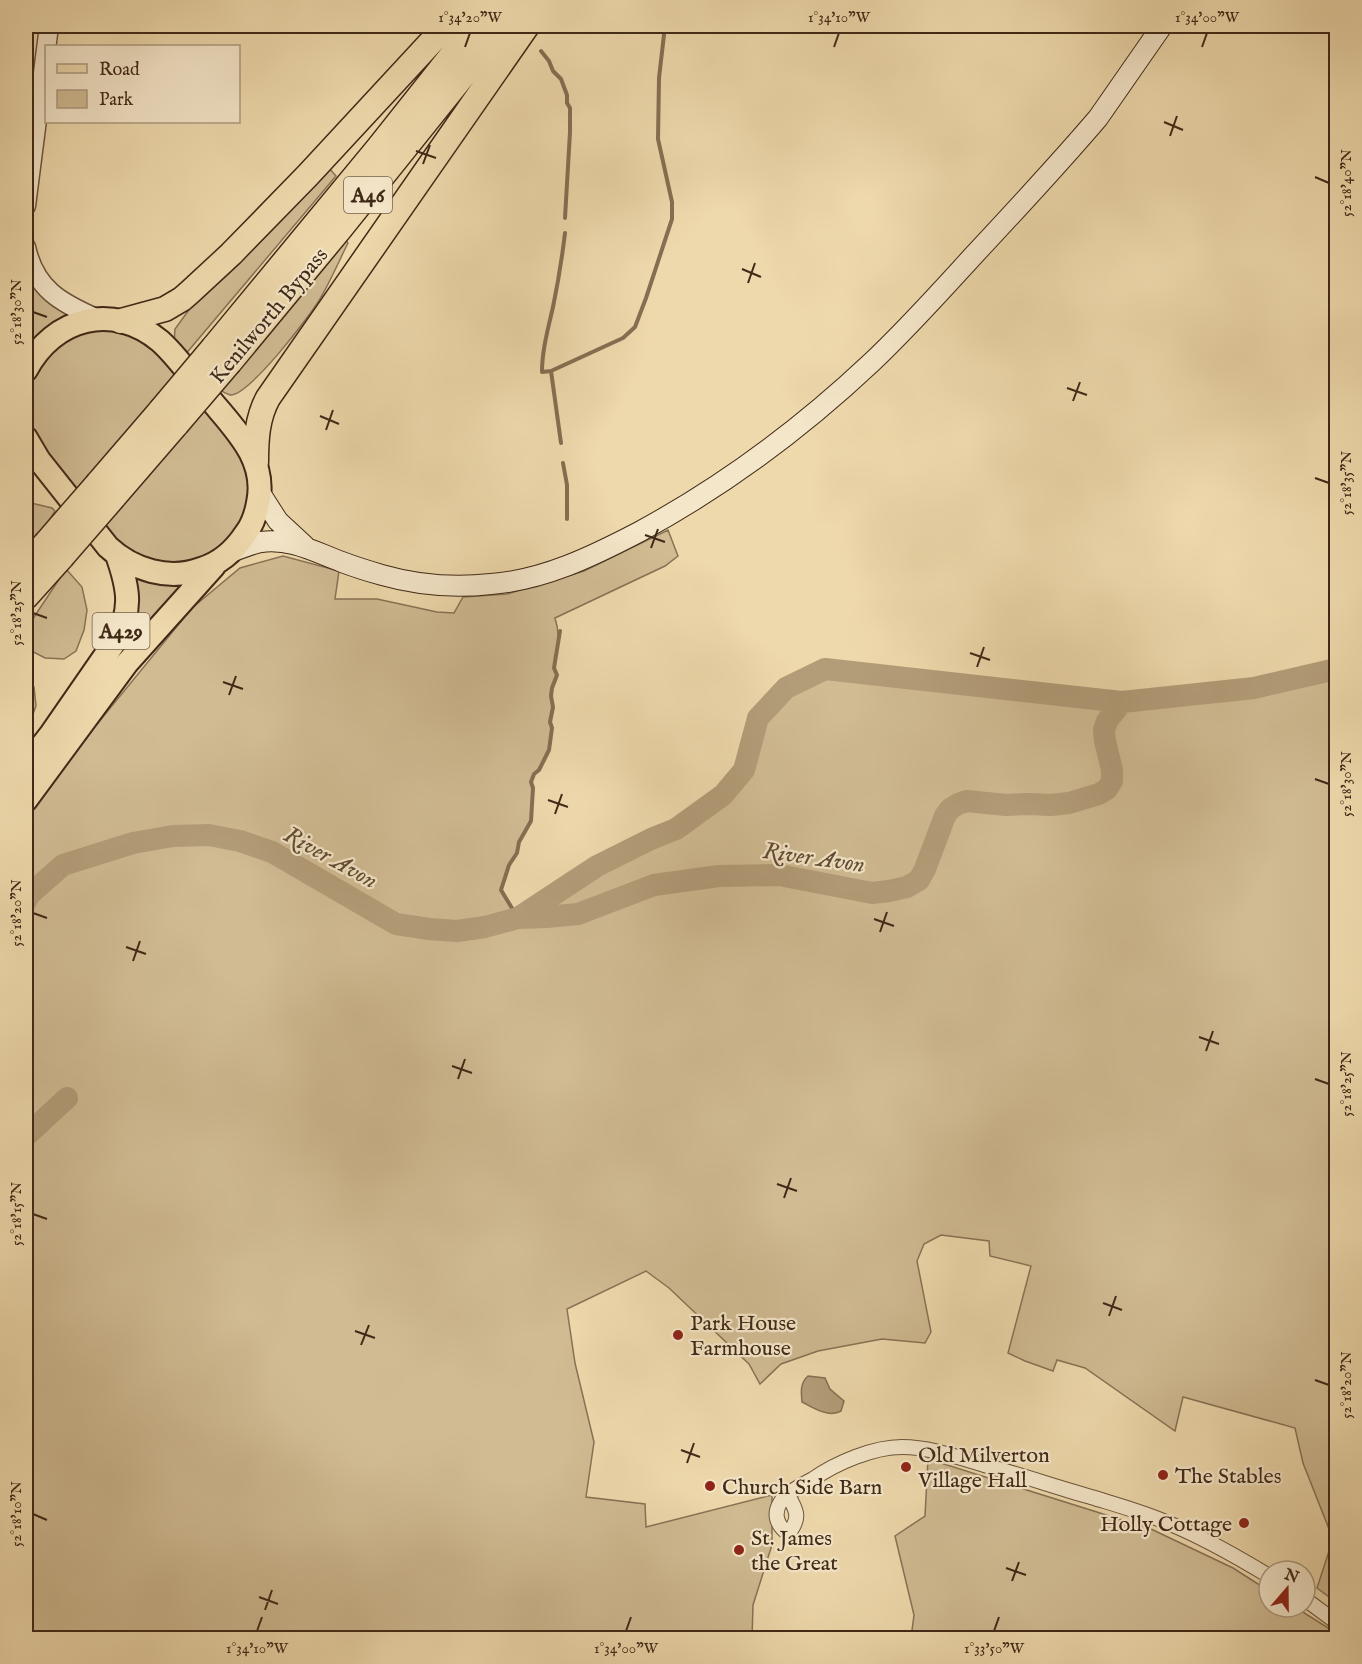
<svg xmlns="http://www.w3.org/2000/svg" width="1362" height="1664" font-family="'IM FELL English',serif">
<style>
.green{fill:#d0bb93;stroke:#887255;stroke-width:1.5}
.water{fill:#b39d79;stroke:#856f52;stroke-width:1.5}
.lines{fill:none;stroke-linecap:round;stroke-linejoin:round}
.stream{stroke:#856f52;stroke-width:4}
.river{stroke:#b39d79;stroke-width:22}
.minor-casing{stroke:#6c553c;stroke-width:16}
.tertiary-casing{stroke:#6c553c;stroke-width:21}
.secondary-casing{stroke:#402917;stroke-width:22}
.primary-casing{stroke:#402917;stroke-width:26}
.trunk-casing{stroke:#402917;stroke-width:27}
.minor{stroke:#f4e6c9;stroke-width:14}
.tertiary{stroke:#f4e6c9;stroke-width:18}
.secondary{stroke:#f4e6c9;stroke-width:20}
.primary{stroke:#eed9ac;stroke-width:22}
.trunk{stroke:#eed9ac;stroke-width:24}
.trunk-bridge-casing{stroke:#402917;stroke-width:27;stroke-linecap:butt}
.trunk-bridge{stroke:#eed9ac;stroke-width:24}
.ticks{fill:none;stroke:#402917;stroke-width:2}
.poi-dot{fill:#8f2418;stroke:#f4e6c9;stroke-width:2}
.labels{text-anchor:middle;stroke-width:4.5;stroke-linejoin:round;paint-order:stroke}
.shield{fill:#f4e6c9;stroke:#76624c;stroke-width:1.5}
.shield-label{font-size:21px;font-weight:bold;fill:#402917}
.street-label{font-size:22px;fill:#402917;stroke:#f4e6c9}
.poi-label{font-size:22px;fill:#402917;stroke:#f4e6c9;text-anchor:start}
.water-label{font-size:24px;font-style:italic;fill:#624c34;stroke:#f4e6c9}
.neatline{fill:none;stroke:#402917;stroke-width:2}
.ticks-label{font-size:15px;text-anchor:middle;fill:#402917}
</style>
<rect width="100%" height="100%" fill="#eed9ac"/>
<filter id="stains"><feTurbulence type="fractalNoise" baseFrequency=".00333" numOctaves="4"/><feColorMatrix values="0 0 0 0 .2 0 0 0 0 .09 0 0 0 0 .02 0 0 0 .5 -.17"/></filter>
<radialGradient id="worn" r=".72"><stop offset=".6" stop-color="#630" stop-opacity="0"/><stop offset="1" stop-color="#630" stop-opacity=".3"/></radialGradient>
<path class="green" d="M329,168L336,176L184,356L174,343L175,329L191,307L282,212Z
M343,236L348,243C339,261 331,280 321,297C311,315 249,396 230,395C226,394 222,391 218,389Z
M26,263L74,316L26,352Z
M108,327L143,336L239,442L252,483L240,530L206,560L160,566L119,545L34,437L28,416L27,402L30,387L35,372L41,360L75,334Z
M31,503L52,508L55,511L38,538L26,543V506Z
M668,530L678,556L665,566L555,618C561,636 557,650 554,668L557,675L552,688L551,696L553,707L550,722L552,728L549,750L539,770L534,774L531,782L533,788L531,821L519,842L517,853L509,865L501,890L518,918L597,866L651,839L676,829L723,795L744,770L758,718L786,688L825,669L1122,702L1254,688L1336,669V1602L1317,1588L1333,1539L1303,1463L1295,1428L1183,1397L1175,1431L1085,1368L1057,1360L1053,1371L1025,1361L1008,1353L1031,1266L990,1256L989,1241L941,1235L924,1244L917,1261L931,1332L925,1343L882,1339L818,1351L781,1364L760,1384L749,1364L669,1288L646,1271L567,1309L575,1363L594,1442L586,1497L645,1504L646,1527L772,1495V1545L753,1605L752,1638H26V901L30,894L26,893V811L192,608L240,568L283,556L339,571L335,599H377L437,612L454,613L463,597L507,594L584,571Z
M66,569L82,587L87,610L84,630L76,651L64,659L45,658L26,648V629Z
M130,571L193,579L26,782V777L109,662Z
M26,679L34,687L36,706L26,733Z
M928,1459L1151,1529L1233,1568L1269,1591V1607H1295L1336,1633V1638H911L914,1615L895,1536L925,1516Z"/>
<path class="water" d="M808,1376L825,1378L830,1389L844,1401L841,1411C829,1418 813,1408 802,1402C801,1392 800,1383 808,1376Z"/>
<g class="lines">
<path class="stream" d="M541,51L549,61L553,71L561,79L567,95V103L570,108V132L565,218
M551,371L623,338L635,327L646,298L672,219V202L658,139L659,78L665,26
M561,443L551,371L542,372C542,350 548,329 553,307C558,283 562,258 565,233
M563,463L567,485V519
M518,918L501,890L509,865L517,853L519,842L531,821L533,788L531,782L534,774L539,770L549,750L552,728L550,722L553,707L551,696L552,688L557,675L554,668C556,656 558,644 560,631"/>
<path class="river" d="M26,901L30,894L63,865L133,843L173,836L209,835L240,841L272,852L396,924L429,929L457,931L485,927L518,918L546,917L578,914L654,885L719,876L779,875L872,893L889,891L907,887L919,880L925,869L945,816L950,809L958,804L967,801L1006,805L1029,804L1051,805L1069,803L1099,794L1107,789L1112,781V770L1105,741L1104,730L1107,721L1122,702
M518,918L597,866L651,839L676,829L723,795L744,770L758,718L786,688L825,669L1122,702L1254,688L1336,669
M26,1136L67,1098"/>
<g class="minor-casing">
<path id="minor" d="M26,84L40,85
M788,1495C795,1509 801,1515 791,1530L785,1531C776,1523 774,1513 780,1503C784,1494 804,1484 813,1479C836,1463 873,1447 902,1447C933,1447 965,1460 995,1468C1027,1477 1059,1488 1091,1497C1117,1505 1143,1512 1168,1523C1203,1537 1236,1556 1269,1576
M1305,1599L1336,1622"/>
</g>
<g class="tertiary-casing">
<path id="tertiary" d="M26,206L49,26
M26,247C35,289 61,303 98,319"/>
</g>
<g class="secondary-casing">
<path id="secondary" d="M260,493L278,521L305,546
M231,552C241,548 251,544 261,542C291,538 315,552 342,562C355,567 368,571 382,575C417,585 455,588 491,584C544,580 593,556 639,532C724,486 803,427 872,362C908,328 941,291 974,255C1016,210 1058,165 1098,118L1162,26"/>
</g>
<g class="primary-casing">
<path id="primary" d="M26,370C54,317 113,302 160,341C177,356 190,376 205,393C231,426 268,457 258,503C256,514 253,524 246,533C235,550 221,563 201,569C169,581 133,570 108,547L39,460L26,438
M26,766L51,734L114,643C133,611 129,589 117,555
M26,800L127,663L214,566"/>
</g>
<g class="trunk-casing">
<path id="trunk" d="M121,321L165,309L182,299L190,292L231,254L308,175L446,26
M213,348L379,147L475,26
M230,362L340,229L503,26
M256,462C256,440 257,418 268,398L527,26
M98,483L160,411
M114,497L177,424
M26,565L45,544
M26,597L62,557"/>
</g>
<use href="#minor" class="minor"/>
<use href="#tertiary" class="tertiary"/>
<use href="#secondary" class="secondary"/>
<use href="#primary" class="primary"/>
<use href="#trunk" class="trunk"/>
<g class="trunk-bridge-casing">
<path id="trunk-bridge" d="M160,411L213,348
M177,424L230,362
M45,544L98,483
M62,557L114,497"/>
</g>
<use href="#trunk-bridge" class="trunk-bridge"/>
</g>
<path class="ticks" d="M465,47L470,33M834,47L839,33M1202,47L1207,33M1164,122L1183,130M1170,136L1177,116M416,151L436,158M423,164L430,145M1315,177L1329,183M742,269L761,277M748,283L755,263M33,312L47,317M1067,388L1087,395M1073,401L1080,382M320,416L339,424M326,430L333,410M1315,478L1329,483M645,535L665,542M651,548L658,529M33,613L47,618M970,653L990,660M977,667L984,647M223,682L243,689M229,695L236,676M1315,779L1329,784M548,800L568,807M555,814L562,794M33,913L47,918M874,919L894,926M880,932L887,912M126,947L146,954M133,961L140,941M1199,1037L1219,1044M1206,1051L1213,1031M452,1066L472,1073M458,1079L465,1059M1315,1079L1329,1084M777,1184L797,1191M784,1198L791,1178M33,1214L47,1219M1103,1303L1122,1310M1109,1316L1116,1296M355,1331L375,1338M361,1345L369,1325M1315,1380L1329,1385M681,1450L700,1457M687,1463L694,1443M33,1514L47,1520M1006,1568L1026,1575M1012,1581L1019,1562M259,1597L278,1604M265,1610L272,1590M257,1631L262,1617M626,1631L631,1617M994,1631L999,1617"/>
<g class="poi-dot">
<circle cx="678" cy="1335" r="6"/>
<circle cx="906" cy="1467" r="6"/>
<circle cx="1163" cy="1475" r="6"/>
<circle cx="710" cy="1486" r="6"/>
<circle cx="1244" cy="1523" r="6"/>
<circle cx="739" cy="1550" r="6"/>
</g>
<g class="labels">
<g class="shield">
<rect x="344" y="177" width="48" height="36" rx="4.5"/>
<rect x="92.5" y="613" width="57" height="36" rx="4.5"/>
</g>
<g class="shield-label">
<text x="368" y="202">A46</text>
<text x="121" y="638">A429</text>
</g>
<g class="street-label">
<text transform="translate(268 315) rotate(-50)" y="8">Kenilworth Bypass</text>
</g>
<g class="poi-label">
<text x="690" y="1330">Park House<tspan x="690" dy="25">Farmhouse</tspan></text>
<text x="918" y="1462">Old Milverton<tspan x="918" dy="25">Village Hall</tspan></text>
<text x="1175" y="1483">The Stables</text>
<text x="722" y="1494">Church Side Barn</text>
<text x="1232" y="1531" text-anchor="end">Holly Cottage</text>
<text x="751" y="1545">St. James<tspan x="751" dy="25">the Great</tspan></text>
</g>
<g class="water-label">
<text transform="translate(331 857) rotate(29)" y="8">River Avon</text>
<text transform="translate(814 857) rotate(8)" y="8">River Avon</text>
</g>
</g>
<rect width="1362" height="1664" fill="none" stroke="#eed9ac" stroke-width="66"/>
<rect x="45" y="45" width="195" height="78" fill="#f4e6c9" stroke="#ac9a82" stroke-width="1.5"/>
<rect x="57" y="64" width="30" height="9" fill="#eed9ac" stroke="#ac9a82" stroke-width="1.5"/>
<text x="99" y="75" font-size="18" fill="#402917">Road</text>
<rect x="57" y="90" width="30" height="18" fill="#d0bb93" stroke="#ac9a82" stroke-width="1.5"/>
<text x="99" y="105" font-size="18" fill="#402917">Park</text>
<g transform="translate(1287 1589) rotate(20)"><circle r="28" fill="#f4e6c9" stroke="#ac9a82" stroke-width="1.5"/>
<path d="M0-4.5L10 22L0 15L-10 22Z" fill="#8f2418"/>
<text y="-9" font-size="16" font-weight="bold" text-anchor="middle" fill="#402917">N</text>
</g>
<rect x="33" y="33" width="1296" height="1598" class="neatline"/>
<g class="ticks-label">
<text x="470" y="22">1°34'20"W</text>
<text x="839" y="22">1°34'10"W</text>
<text x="1207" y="22">1°34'00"W</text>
<text transform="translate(1346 183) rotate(-90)" y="5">52°18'40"N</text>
<text transform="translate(16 312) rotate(-90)" y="5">52°18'30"N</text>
<text transform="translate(1346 483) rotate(-90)" y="5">52°18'35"N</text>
<text transform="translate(16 613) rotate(-90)" y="5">52°18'25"N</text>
<text transform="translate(1346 784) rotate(-90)" y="5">52°18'30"N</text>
<text transform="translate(16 913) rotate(-90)" y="5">52°18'20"N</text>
<text transform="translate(1346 1084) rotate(-90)" y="5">52°18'25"N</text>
<text transform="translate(16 1214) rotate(-90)" y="5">52°18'15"N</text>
<text transform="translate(1346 1385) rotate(-90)" y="5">52°18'20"N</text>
<text transform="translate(16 1514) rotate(-90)" y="5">52°18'10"N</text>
<text x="257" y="1653">1°34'10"W</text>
<text x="626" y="1653">1°34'00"W</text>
<text x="994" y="1653">1°33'50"W</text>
</g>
<rect width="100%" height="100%" filter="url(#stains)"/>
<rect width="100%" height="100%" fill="url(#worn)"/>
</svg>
